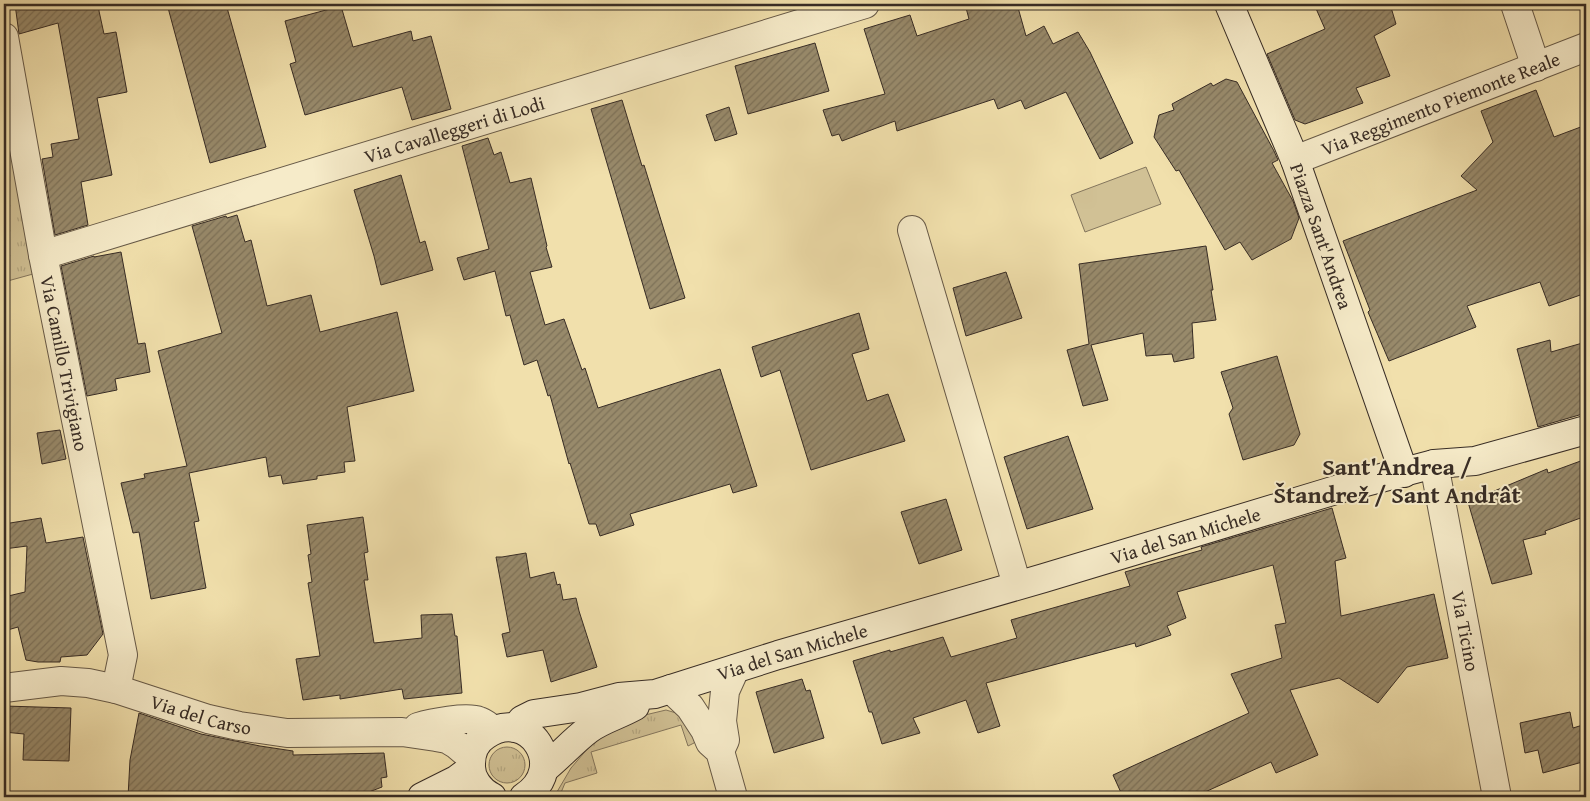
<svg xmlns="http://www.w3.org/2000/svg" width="1590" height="801" font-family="'Gentium Book Plus',serif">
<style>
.grass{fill:url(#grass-tufts);stroke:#84765d}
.garden{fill:#d1c195;stroke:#84765d}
.building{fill:url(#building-hatch);stroke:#372c25}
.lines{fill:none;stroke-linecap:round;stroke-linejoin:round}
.street-casing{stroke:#665947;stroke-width:30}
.secondary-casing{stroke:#372c25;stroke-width:30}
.street{stroke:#f6ebc9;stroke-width:28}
.secondary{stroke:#f6ebc9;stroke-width:28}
.labels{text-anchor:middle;stroke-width:4;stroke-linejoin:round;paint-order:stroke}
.street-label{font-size:19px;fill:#372c25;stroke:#f6ebc9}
.district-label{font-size:24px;font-weight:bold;fill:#372c25;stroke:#f6ebc9}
</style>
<defs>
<pattern id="grass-tufts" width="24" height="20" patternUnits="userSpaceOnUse" patternTransform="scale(1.25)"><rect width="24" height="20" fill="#d1c195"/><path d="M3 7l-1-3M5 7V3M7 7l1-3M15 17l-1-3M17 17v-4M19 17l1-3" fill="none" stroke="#b4a680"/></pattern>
<pattern id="building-hatch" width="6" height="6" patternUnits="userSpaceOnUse" patternTransform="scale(1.25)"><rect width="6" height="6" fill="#988a6b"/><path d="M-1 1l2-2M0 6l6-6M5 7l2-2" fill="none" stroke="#7d7158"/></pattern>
</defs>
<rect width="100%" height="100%" fill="#f1e0ac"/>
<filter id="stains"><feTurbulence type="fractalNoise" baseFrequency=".004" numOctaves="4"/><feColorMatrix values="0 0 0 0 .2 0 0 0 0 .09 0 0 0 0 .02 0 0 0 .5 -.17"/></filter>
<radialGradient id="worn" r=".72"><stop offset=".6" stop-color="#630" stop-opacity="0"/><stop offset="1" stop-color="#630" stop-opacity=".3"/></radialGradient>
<path class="grass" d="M4,113L33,274L4,282Z
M666,710L683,715L696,740L694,743L688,746L681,725L591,752L597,773L565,783L560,795L561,797H554L571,768L595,740L645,715Z
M489 765a18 18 0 1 1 36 0a18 18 0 1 1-36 0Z"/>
<path class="garden" d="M1146,167L1161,204L1085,232L1071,195Z"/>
<path class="building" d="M15,4H99V11L104,34L116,32L127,92L97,98L112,175L81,182L88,225L55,235L42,159L53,157L51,144L79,139L58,23L19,34Z
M167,4H226L266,147L210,163Z
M965,4H1017L1026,36L1044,26L1053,44L1078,32L1090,52L1133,143L1100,159L1066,92L1025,109L1021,100L998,109L994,99L897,131L895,121L842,141L839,134L832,136L823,110L885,94L864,29L910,15L917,36L969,19Z
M1314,4H1390L1396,24L1374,36L1390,76L1356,88L1363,103L1305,124L1295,120L1267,54L1325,29Z
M341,6L353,47L411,31L413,41L431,36L451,109L412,120L402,87L305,115L290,64L296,62L285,21Z
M815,43L829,91L748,114L735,66Z
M1226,79L1237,82L1274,151L1278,160L1272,163L1293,201L1299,218L1291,239L1252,260L1240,242L1225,250L1179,170L1176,171L1154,137L1159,115L1174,110L1172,104L1211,83L1213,86Z
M1536,90L1554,137L1586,125V293L1549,306L1540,282L1467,306L1476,327L1389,361L1368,312L1370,310L1343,241L1477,190L1461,176L1493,142L1481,111Z
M622,100L642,166L644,165L685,298L650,309L591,109Z
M729,107L737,134L715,141L706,115Z
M488,138L494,155L501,152L510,183L531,178L547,246L546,247L552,267L530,272L545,325L564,319L582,370L585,368L598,408L720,369L757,486L733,493L730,484L630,514L634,525L600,536L596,524H589L570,463L569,464L550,395L548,396L537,360L524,365L510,315L506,316L495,271L464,280L457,258L489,249L462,146Z
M401,175L420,243L425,241L433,270L381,285L374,256L354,190Z
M237,215L245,242L251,240L267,306L311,295L320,332L397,312L414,391L347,407L355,461L344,462L345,472L317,476V479L283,484L281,475L269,477L266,457L189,473L199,521L194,522L206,588L151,599L139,532L133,533L121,483L145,478L144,474L187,466L158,351L222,333L192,226L226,216L227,218Z
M1206,246L1213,290H1211L1216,320L1192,323L1194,358L1174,362L1172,354L1146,356L1143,333L1091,345L1108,400L1083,406L1067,350L1089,344L1079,264Z
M121,252L138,344L145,343L150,372L115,379L117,390L87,396L61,266L94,256V257Z
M1006,272L1022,318L966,336L953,288Z
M859,313L869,349L852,354L867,401L888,394L905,441L811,470L780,370L761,377L752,347Z
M1550,340L1551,352L1586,342V413L1538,427L1517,349Z
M1277,356L1300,434L1294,445L1243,460L1229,414L1233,408L1221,372Z
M60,430L66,459L42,464L37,433Z
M1068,436L1093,509L1027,529L1004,457Z
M1586,459V516L1545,531L1546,534L1523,540L1532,574L1492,584L1468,502L1547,469L1548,473Z
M946,499L962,550L919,564L901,512Z
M1332,508L1346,558L1335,561L1341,616L1434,594L1448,658L1407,667L1378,703L1339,678L1290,690L1318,755L1276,773L1271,762L1194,797H1123L1113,775L1249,713L1231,674L1282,658L1275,625L1286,623L1273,565L1177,592L1186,618L1167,626L1171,635L1136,647L1135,643L986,683L1000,726L978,733L966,700L913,718L920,733L882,744L872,712H869L853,661L890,650V652L943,637L951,657L1017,638L1011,620L1130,586L1125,572L1202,550L1201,547Z
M363,517L368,552L364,553L368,580H364L374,643L422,638L421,615L452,614L455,636H457L462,693L404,699L402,689L340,699V695L303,700L296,659L320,656L308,583L312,582L308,555L311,554L307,525Z
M41,518L46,543L83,537L103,634L87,655L61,657L60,662H38L26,660L18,627L4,631V597L25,592L27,546L4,549V524Z
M526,553L530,578L554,572L557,585L560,584L563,600L576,598L579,611L597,667L551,682L543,650L507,657L502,634L510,632L496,557H502Z
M802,679L806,691L810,690L824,738L774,753L756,692Z
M4,706L71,708L69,761L23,760L24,734L4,732Z
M1570,712L1573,728L1586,724V761L1543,773L1538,750L1525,753L1520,723Z
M139,713L201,734L260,746L293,751V755L384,753L387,777L381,778L382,787L356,797H128L130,760Z"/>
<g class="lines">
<g class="street-casing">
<g id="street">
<path d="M1515,4L1536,67"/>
<path id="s1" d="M4,37L43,255L123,655L116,689"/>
<path id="s2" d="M1295,160L1586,47"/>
<path d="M912,230L1017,585"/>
<path id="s3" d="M43,255L865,4"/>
<path id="s4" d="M1434,464L1497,797"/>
<path id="s5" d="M4,688L61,681L88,683L116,689L208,719L239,726L287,733L402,732L436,737L447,739L457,745L471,757"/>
<path d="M671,689L690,707L705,730L710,742L720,751L733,797"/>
<path d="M418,727C431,723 467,716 479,721C484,722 489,727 493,730"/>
<path d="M720,751L725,740L722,721L725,691L735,669"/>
</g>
</g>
<g class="secondary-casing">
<g id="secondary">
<path id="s6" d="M1229,4L1295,160L1404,473"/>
<path id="s7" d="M516,728L522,720L534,714L581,707L619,697L655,694L778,655L1044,578L1339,489L1434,464L1475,461L1586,430"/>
<path d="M544,769C560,756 573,741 589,729C603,719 619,715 635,706"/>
<path d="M422,797L456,780L471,769"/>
<path d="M492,797C480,791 470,778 471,764C471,752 476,741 486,735C528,706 570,767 524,797"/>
</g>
</g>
<use href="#street" class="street"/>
<use href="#secondary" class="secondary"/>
</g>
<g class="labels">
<g class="street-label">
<text dy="7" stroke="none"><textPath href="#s2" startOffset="156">Via Reggimento Piemonte Reale</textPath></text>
<text dy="7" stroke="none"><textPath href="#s3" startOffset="430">Via Cavalleggeri di Lodi</textPath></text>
<text dy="7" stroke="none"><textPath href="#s6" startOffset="250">Piazza Sant'Andrea</textPath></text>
<text dy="7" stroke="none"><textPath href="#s1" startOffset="332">Via Camillo Trivigiano</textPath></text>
<text dy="7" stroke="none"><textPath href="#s7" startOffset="700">Via del San Michele</textPath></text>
<text dy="7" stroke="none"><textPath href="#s4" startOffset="170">Via Ticino</textPath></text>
<text dy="7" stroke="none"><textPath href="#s7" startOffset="290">Via del San Michele</textPath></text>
<text dy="7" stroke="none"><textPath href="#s5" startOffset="202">Via del Carso</textPath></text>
</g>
<g class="district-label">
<text x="1397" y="475">Sant'Andrea /<tspan x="1397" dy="28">Štandrež / Sant Andrât</tspan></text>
</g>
</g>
<rect width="1590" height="801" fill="none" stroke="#f1e0ac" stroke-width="20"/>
<rect x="5" y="5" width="1580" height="791" fill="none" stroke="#372c25" stroke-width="2.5"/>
<rect x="10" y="10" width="1570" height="781" fill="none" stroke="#372c25"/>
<rect width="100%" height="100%" filter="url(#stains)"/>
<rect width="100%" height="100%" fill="url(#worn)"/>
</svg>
